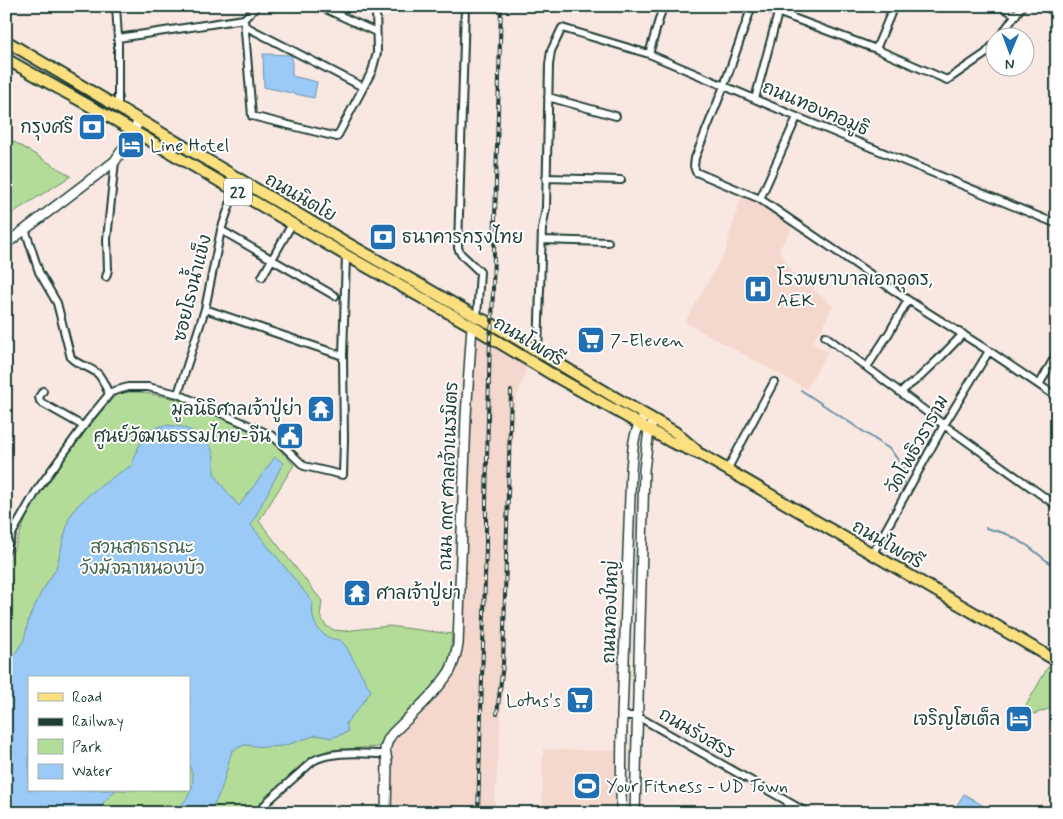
<svg xmlns="http://www.w3.org/2000/svg" width="1063" height="819" font-family="Mynerve,'Playpen Sans Thai',sans-serif">
<style>
.built{fill:#f4d8ce}
.green{fill:#b3dc99;stroke:#698c66;fill-rule:evenodd}
.water{fill:#9ccaf7;stroke:#6a92a9}
.lines{fill:none;stroke-linecap:round;stroke-linejoin:round}
.stream{stroke:#6a92a9;stroke-width:2}
.street-casing{stroke:#1f3d34;stroke-width:10}
.secondary-casing{stroke:#1f3d34;stroke-width:12}
.primary-casing{stroke:#1f3d34;stroke-width:14}
.street{stroke:#fff;stroke-width:6}
.secondary{stroke:#fff;stroke-width:9}
.primary{stroke:#fce080;stroke-width:10}
.rail-casing{stroke:#1f3d34;stroke-width:4}
.rail{stroke:#fff;stroke-width:2;stroke-dasharray:5.5;stroke-linecap:butt}
.labels{text-anchor:middle;stroke-width:4;stroke-linejoin:round;paint-order:stroke}
.shield{fill:#fff;stroke:#627771;stroke-width:1}
.shield-label{font-size:16px;font-weight:bold;fill:#1f3d34}
.street-label{font-size:18px;fill:#1f3d34;stroke:#fff}
.poi-label{font-size:18px;fill:#1f3d34;stroke:#fff;text-anchor:start}
.park-label{font-size:18px;fill:#44654d;stroke:#fff}
</style>
<rect width="100%" height="100%" fill="#f9e8e2"/>
<filter id="ink" filterUnits="userSpaceOnUse"><feTurbulence type="fractalNoise" baseFrequency=".02" numOctaves="2"/><feDisplacementMap in="SourceGraphic" scale="10" xChannelSelector="R" yChannelSelector="G"/><feConvolveMatrix kernelMatrix="1 2 1 2 8 2 1 2 1" color-interpolation-filters="sRGB"/></filter>
<g filter="url(#ink)">
<path class="built" d="M742,193L759,202L794,225L779,250L791,271L833,306L822,329L817,333L813,343L828,352L806,389L685,322L725,252Z
M480,337H485L524,362L526,372L515,401L510,479L506,647L495,801L497,813H390L392,742L402,729L455,670L460,658L469,413L474,342Z
M543,749L616,751L614,813H542Z"/>
<path class="green" d="M6,137L71,176L6,217Z
M125,392H139L177,399L219,417L272,441L294,465L259,521L322,601L320,616L326,626L334,630L344,631L388,626L452,634L450,658L441,676L378,747L329,750L303,763L252,813H6V568L30,509L42,487L79,437L116,395ZM29,678H189V790H29Z
M1048,667L1057,673V706L1034,714L1024,709Z"/>
<path class="water" d="M263,54L292,55V76L317,82L314,98L264,87Z
M165,425L183,427L200,435L211,447L214,457V473L224,488L239,506L275,457L283,463L251,525L308,596L313,604C310,623 321,639 340,640L345,645L371,691L358,709L346,723L348,732L331,738L317,735L283,746L266,747L244,745L232,751C228,762 226,775 222,787C219,796 214,804 209,813H175C188,798 199,785 189,765V678H29V790H116L102,804L100,813H6V668L8,664L24,640L29,618L41,593L56,569L69,518L77,506L91,493L116,475L131,466L142,439L151,429Z
M964,794L995,813H952Z"/>
<g class="lines">
<path class="stream" d="M801,390L891,450L904,469L903,480L905,485
M986,528L1007,534L1028,546L1057,569"/>
<g class="street-casing">
<path id="street" d="M116,6L118,38V109
M257,6L244,19L252,116L337,137L372,71L377,53L376,6
M319,6L376,32
M465,6L458,248L461,254L480,272L477,317
M752,6L724,86L695,158L694,166L696,172L760,199L908,300L989,351L1057,397
M761,6L876,49L947,80L985,54L996,42
M1000,6L1016,15
M1046,6L1057,15
M6,7V6
M245,26L363,87
M118,38L244,19
M999,38L1022,6
M876,49L894,6
M649,54L663,6
M1055,65L1057,62
M548,97L616,116
M755,99L778,13
M546,178L621,180
M760,199L797,117
M25,229L39,272L57,303L71,358C79,366 92,367 99,375C103,380 106,388 109,394
M221,230L335,296
M542,240L608,242
M106,277L108,270L107,239L115,161
M262,277L292,224
M205,309L343,356
M825,336L944,425L1057,506
M538,351L542,229L546,208L549,65L551,51L562,28L649,54L797,117L1057,224
M867,367L889,333L908,300
M1039,385L1057,353
M43,391L39,397L40,401L42,403L83,426
M901,393C906,386 913,383 920,377C935,363 949,349 963,334
M178,394L205,309L221,230L235,190
M727,470L774,382
M6,551L13,532L37,490L88,420L111,392L128,387H148L178,394L273,436L304,466L343,475L344,440L343,356L346,255
M873,553L944,425L989,351
M622,716H637L808,813
M787,801L789,813
M258,813L269,800L313,761C332,750 365,754 386,754"/>
</g>
<g class="secondary-casing">
<path id="secondary" d="M6,244L115,161L126,144L139,121
M386,813L387,761L385,749L388,740L392,734C411,715 435,694 450,671C454,663 456,654 458,645L466,416L472,326
M621,813L622,716L631,469C633,452 632,432 644,418
M635,813L644,470L649,430L654,420"/>
</g>
<g class="primary-casing">
<path id="primary" d="M6,41L347,243L477,317L492,324L621,401L675,432L696,450
M6,59L113,119L342,253L472,326L553,375L671,442L702,455L1057,661"/>
</g>
<use href="#street" class="street"/>
<use href="#secondary" class="secondary"/>
<use href="#primary" class="primary"/>
<g class="rail-casing">
<path id="rail" d="M497,714L503,664L511,391
M478,813L486,546V500L490,336L492,324L501,6"/>
</g>
<use href="#rail" class="rail"/>
</g>
</g>
<defs>
<g id="bank-square" transform="scale(1.4375)"><rect x="-9" y="-9" width="18" height="18" rx="4" fill="#1f6fb2" stroke="#fff"/><path d="M-6-4H6V4H-6ZM0-2.3a2.3 2.3 0 1 0 0 4.6a2.3 2.3 0 1 0 0-4.6Z" fill="#fff"/></g>
<g id="hotel-square" transform="scale(1.4375)"><rect x="-9" y="-9" width="18" height="18" rx="4" fill="#1f6fb2" stroke="#fff"/><path d="M-6-4.5h1.5V1H6V5H4.5V3h-9V5H-6ZM-4 0a1.8 1.8 0 1 1 3.6 0ZM.5 0V-2.5h3Q6-2.5 6 0Z" fill="#fff"/></g>
<g id="hospital-square" transform="scale(1.4375)"><rect x="-9" y="-9" width="18" height="18" rx="4" fill="#1f6fb2" stroke="#fff"/><path d="M-5-5h3v3.5h4V-5h3V5h-3V1.5h-4V5h-3Z" fill="#fff"/></g>
<g id="supermarket-square" transform="scale(1.4375)"><rect x="-9" y="-9" width="18" height="18" rx="4" fill="#1f6fb2" stroke="#fff"/><path d="M-6-5.5h2.5l.6 2H6L4.5 2H-2.5L-4.4-4H-6ZM-1.5 3.2a1.3 1.3 0 1 0 .1 0ZM3 3.2a1.3 1.3 0 1 0 .1 0Z" fill="#fff"/></g>
<g id="temple-square" transform="scale(1.4375)"><rect x="-9" y="-9" width="18" height="18" rx="4" fill="#1f6fb2" stroke="#fff"/><path d="M0-6L5-2H3V0L6.5 2.5H4V6H1.5V3h-3V6H-4V2.5H-6.5L-3 0V-2H-5Z" fill="#fff"/></g>
<g id="civic-square" transform="scale(1.4375)"><rect x="-9" y="-9" width="18" height="18" rx="4" fill="#1f6fb2" stroke="#fff"/><path d="M-.6-6.5H3V-4.5H.6V-3L4-1V1h2V6H-6V1h2V-1L-.6-3ZM-1.2 2.5V6h2.4V2.5Z" fill="#fff"/></g>
<g id="stadium-square" transform="scale(1.4375)"><rect x="-9" y="-9" width="18" height="18" rx="4" fill="#1f6fb2" stroke="#fff"/><path d="M0-5a6.5 5 0 1 0 0 10a6.5 5 0 1 0 0-10ZM-3.5-1.8h7v3.6h-7Z" fill="#fff"/></g>
</defs>
<g fill-rule="evenodd">
<use href="#bank-square" x="92" y="127"/>
<use href="#hotel-square" x="131" y="145"/>
<use href="#bank-square" x="383" y="237"/>
<use href="#hospital-square" x="758" y="289"/>
<use href="#supermarket-square" x="591" y="340"/>
<use href="#temple-square" x="321" y="409"/>
<use href="#civic-square" x="290" y="436"/>
<use href="#temple-square" x="357" y="593"/>
<use href="#supermarket-square" x="580" y="700"/>
<use href="#hotel-square" x="1019" y="719"/>
<use href="#stadium-square" x="587" y="786"/>
</g>
<g class="labels">
<rect class="shield" x="224" y="178.5" width="28" height="27" rx="4"/>
<g class="shield-label">
<text x="238" y="198">22</text>
</g>
<g class="street-label">
<text transform="translate(816 108) rotate(23)" y="6">ถนนทองคอมูธิ</text>
<text transform="translate(301 197) rotate(30)" y="6">ถนนนิตโย</text>
<text transform="translate(192 288) rotate(-76)" y="6">ซอยโรงน้ำแข็ง</text>
<text transform="translate(529 341) rotate(31)" y="6">ถนนโพศรี</text>
<text transform="translate(917 444) rotate(-61)" y="6">วัดโพธิวราราม</text>
<text transform="translate(448 476) rotate(-88)" y="6">ถนน ๓๙ ศาลเจ้าเนรมิตร</text>
<text transform="translate(888 544) rotate(30)" y="6">ถนนโพศรี</text>
<text transform="translate(610 612) rotate(-88)" y="6">ถนนทองใหญ่</text>
<text transform="translate(697 733) rotate(30)" y="6">ถนนรังสรร</text>
</g>
<g class="poi-label">
<text x="73" y="133" text-anchor="end">กรุงศรี</text>
<text x="150" y="151">Line Hotel</text>
<text x="402" y="243">ธนาคารกรุงไทย</text>
<text x="777" y="285">โรงพยาบาลเอกอุดร,<tspan x="777" dy="21">AEK</tspan></text>
<text x="610" y="346">7-Eleven</text>
<text x="302" y="415" text-anchor="end">มูลนิธิศาลเจ้าปู่ย่า</text>
<text x="271" y="442" text-anchor="end">ศูนย์วัฒนธรรมไทย-จีน</text>
<text x="376" y="599">ศาลเจ้าปู่ย่า</text>
<text x="561" y="706" text-anchor="end">Lotus's</text>
<text x="1000" y="725" text-anchor="end">เจริญโฮเต็ล</text>
<text x="606" y="792">Your Fitness - UD Town</text>
</g>
<g class="park-label">
<text x="142" y="553">สวนสาธารณะ<tspan x="142" dy="21">วังมัจฉาหนองบัว</tspan></text>
</g>
</g>
<rect width="1063" height="819" fill="none" stroke="#fff" stroke-width="25"/>
<rect x="12" y="12" width="1038" height="794" fill="none" stroke="#1f3d34" stroke-width="2" filter="url(#ink)"/>
<rect x="28" y="676" width="162" height="115" fill="#ffffff" stroke="#a5b1ae"/>
<rect x="38" y="693" width="25" height="8" fill="#fce080" stroke="#a5b1ae"/>
<text x="72" y="702" font-size="15" fill="#1f3d34">Road</text>
<rect x="38" y="718" width="25" height="8" fill="#1f3d34" stroke="#a5b1ae"/>
<text x="72" y="726" font-size="15" fill="#1f3d34">Railway</text>
<rect x="38" y="739" width="25" height="15" fill="#b3dc99" stroke="#a5b1ae"/>
<text x="72" y="752" font-size="15" fill="#1f3d34">Park</text>
<rect x="38" y="764" width="25" height="15" fill="#9ccaf7" stroke="#a5b1ae"/>
<text x="72" y="776" font-size="15" fill="#1f3d34">Water</text>
<g transform="translate(1010 52) rotate(181)"><circle r="24" fill="#ffffff" stroke="#a5b1ae"/>
<path d="M0-4L9 19L0 12L-9 19Z" fill="#1f6fb2"/>
<text y="-8" font-size="14" font-weight="bold" text-anchor="middle" fill="#1f3d34">N</text>
</g>
</svg>
